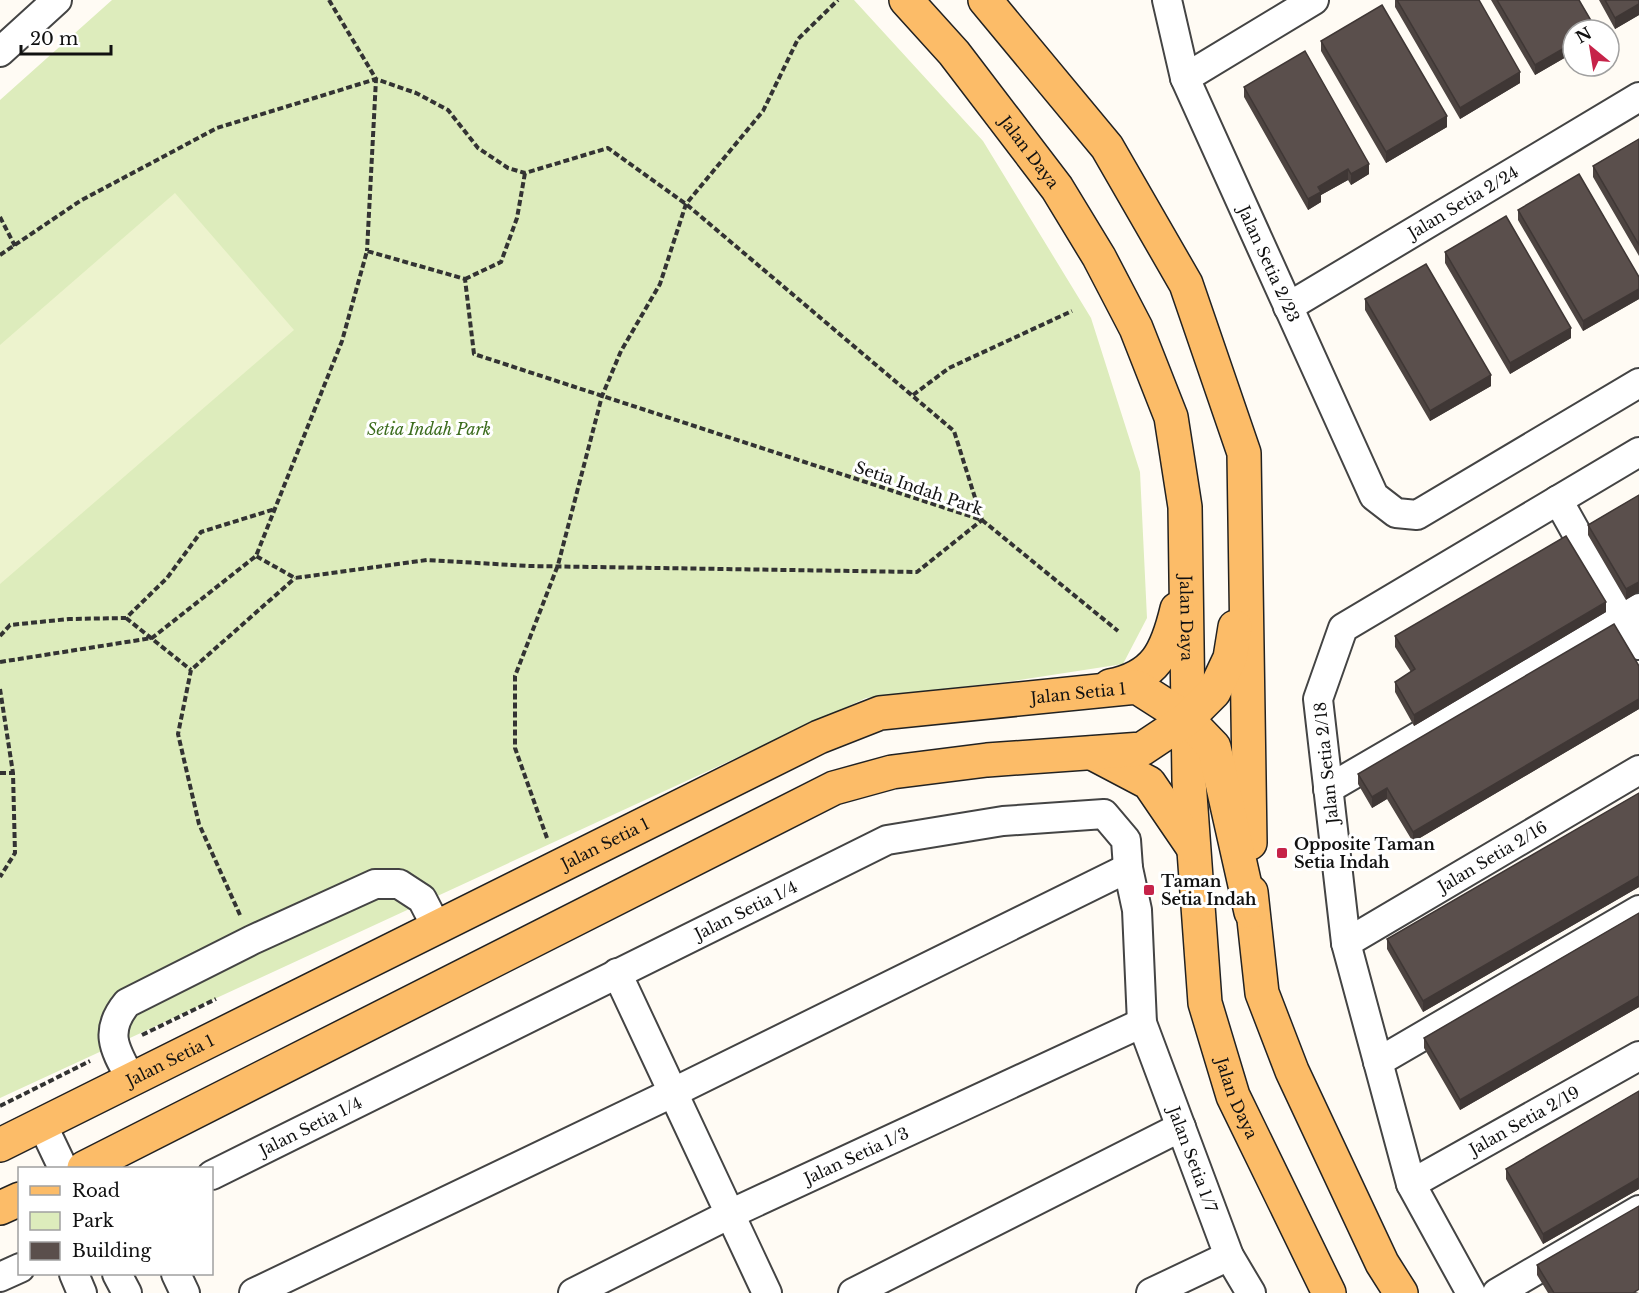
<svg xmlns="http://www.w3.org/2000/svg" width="1639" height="1293" font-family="'Libre Baskerville',serif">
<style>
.green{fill:#ddecbc}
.pitch{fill:#edf3ce}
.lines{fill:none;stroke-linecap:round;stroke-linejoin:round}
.minor-casing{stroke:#444;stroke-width:32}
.major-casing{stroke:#222;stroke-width:36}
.path{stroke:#333;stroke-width:4;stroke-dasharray:6 3;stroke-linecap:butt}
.minor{stroke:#fff;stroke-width:28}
.major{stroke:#fcbc68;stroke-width:33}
.wall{fill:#4d4441}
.shaded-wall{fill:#3f3735}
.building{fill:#5a4f4c;stroke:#3f3735;stroke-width:1.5}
.poi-dot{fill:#c62349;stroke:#fff;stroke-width:2}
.labels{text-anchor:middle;stroke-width:6;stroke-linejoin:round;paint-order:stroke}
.street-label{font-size:16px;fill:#111;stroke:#fff}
.park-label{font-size:16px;font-style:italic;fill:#3c6c1d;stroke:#fff}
.poi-label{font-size:16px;font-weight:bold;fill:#111;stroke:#fff;text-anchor:start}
</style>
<rect width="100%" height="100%" fill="#fffbf4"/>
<path class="green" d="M112,0H854L983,141L1091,318L1140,472L1147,618L1123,664L1013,681L866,698L0,1098V100Z"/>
<path class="pitch" d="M175,193L294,330L0,584V345Z"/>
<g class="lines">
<g class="minor-casing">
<g id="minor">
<path id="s1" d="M1167,0L1185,78L1374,496L1396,513L1417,515L1639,383"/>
<path d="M0,52L57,0"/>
<path d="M1185,78L1314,0"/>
<path id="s2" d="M1288,307L1639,97"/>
<path d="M1558,500L1639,645"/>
<path d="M1328,789L1639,608"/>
<path id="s3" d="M1346,943L1639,770"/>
<path d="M617,973L767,1293"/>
<path d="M1378,1062L1639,910"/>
<path d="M131,1079C115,1050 103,1032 127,1003L252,940L375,884H399L422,899L437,928"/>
<path d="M42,1124L63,1168"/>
<path id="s4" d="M212,1175L887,840L1003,821L1104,814L1126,840L1128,868L1137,910L1142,1023L1229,1256L1251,1293"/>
<path id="s5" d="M1411,1184L1639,1056"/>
<path d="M74,1274L82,1293"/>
<path d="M117,1274L127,1293"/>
<path d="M176,1274L185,1293"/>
<path d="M0,1277L20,1268"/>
<path d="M254,1293L674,1092L1128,868"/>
<path id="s6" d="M573,1293L730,1214L1142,1023"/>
<path d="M853,1293L1181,1127"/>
<path d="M1151,1293L1229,1256"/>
<path d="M1471,1293L1411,1184L1346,943L1318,699L1343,628L1639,452"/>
<path d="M1497,1293L1639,1210"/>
</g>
</g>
<g class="major-casing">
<g id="major">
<path id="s7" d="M906,0L954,53L1057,188L1099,257L1136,328L1171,417L1185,507L1189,781L1205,1003L1233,1096L1329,1293"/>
<path d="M985,0L1107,147L1186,284L1244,453L1250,843"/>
<path d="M1110,686C1156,677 1167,651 1177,609"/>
<path d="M1092,753L1149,783L1192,846"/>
<path d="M1251,892L1262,993L1292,1071L1382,1263L1401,1293"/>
<path id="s8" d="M0,1145L819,737L880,713L1137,687L1187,719L1214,747L1251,912"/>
<path d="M84,1168L834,788L892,772L987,760L1142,749L1187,719L1214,692L1230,658L1235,627"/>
<path d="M0,1208L20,1199"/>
</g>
</g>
<path class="path" d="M329,0L376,79L367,251
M0,217L15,246
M0,255L80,201L217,128L376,79L416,93L448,110L478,148L508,168L525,173L608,148L686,204L954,431L982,520L917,572L529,566L427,560L295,578L256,556
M465,279L501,262L517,218L525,173
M913,395L949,368L1072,311
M126,618L191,670
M0,636L10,625L69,619L126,618L167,578L201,532L275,509
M0,662L152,638L256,556L342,341L367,251L465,279L474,354L982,520L1118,631
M0,689L13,773L15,853L0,877
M0,773H13
M547,838L515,748V676L558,565L602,396L621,351L660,284L686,204L763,111L798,39L838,0
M240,915L199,824L178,734L191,670L295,578
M142,1035L216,999
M0,1106L90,1061"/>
<use href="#minor" class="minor"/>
<use href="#major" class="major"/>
</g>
<path class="wall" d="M1395,0H1479L1520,83L1460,119L1395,7Z
M1491,0H1579L1596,30H1573V53L1535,75Z
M1599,0H1639V15L1615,29Z
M1321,41L1447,127L1386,163L1321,51Z
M1244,87L1369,174L1351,185L1348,180L1321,195V202L1308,210L1244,97Z
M1639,139V256L1593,177V166Z
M1518,210L1639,277V299L1583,331L1518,220Z
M1445,252L1571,338L1510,374L1445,263Z
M1365,299L1491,386L1430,421L1365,310Z
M1639,495L1626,600L1588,535V525Z
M1606,612L1414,726L1395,692V682L1411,672L1395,647V636Z
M1639,666V709L1413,842L1387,799L1372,808L1358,784V774Z
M1639,793V887L1423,1012L1387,949V939Z
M1639,913V1007L1460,1110L1424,1048V1038Z
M1639,1091V1189L1543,1244L1506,1179V1169Z
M1537,1265L1639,1293H1548L1537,1275Z"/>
<path class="shaded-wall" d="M1639,4V15L1615,29V18Z
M1573,43V53L1535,75V65Z
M1520,72V83L1460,119V108Z
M1447,116V127L1386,163V152Z
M1369,164V174L1351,185V174Z
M1348,169V180L1321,195V202L1308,210V199L1318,187Z
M1639,289V299L1583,331V321Z
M1571,328V338L1510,374V363Z
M1491,375V386L1430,421V411Z
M1639,582V592L1626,600V589Z
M1606,602V612L1414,726V715Z
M1639,699V709L1413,842V832Z
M1387,788V799L1372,808V797Z
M1639,876V887L1423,1012V1001Z
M1639,996V1007L1460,1110V1100Z
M1639,1178V1189L1543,1244V1234Z"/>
<path class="building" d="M1397,0H1479L1520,72L1460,108Z
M1497,0H1579L1596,29L1573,30V43L1535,65Z
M1605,0H1639V4L1615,18Z
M1382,5L1447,116L1386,152L1321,41Z
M1305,51L1369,164L1351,174L1348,169L1318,187L1321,192L1308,199L1244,87Z
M1639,139V245L1593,166Z
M1579,174L1639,277V289L1583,321L1518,210Z
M1506,216L1571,328L1510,363L1445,252Z
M1426,264L1491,375L1430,411L1365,299Z
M1639,495V582L1626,589L1588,525Z
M1566,536L1606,602L1414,715L1395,682L1415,669L1395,636Z
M1614,624L1639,666V699L1413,832L1387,788L1372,797L1358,774Z
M1639,793V876L1423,1001L1387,939Z
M1639,913V996L1460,1100L1424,1038Z
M1639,1091V1178L1543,1234L1506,1169Z
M1639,1206V1289L1633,1293H1554L1537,1265Z"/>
<g class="poi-dot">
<rect x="1276" y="847" width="12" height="12" rx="3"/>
<rect x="1143" y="884" width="12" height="12" rx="3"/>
</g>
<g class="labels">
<g class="street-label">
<text dy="6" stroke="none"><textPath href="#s7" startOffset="196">Jalan Daya</textPath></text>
<text dy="6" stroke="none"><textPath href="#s2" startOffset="204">Jalan Setia 2/24</textPath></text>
<text dy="6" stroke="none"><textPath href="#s1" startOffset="284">Jalan Setia 2/23</textPath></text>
<text transform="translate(919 488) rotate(19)" y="6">Setia Indah Park</text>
<text dy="6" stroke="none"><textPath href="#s7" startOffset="700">Jalan Daya</textPath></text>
<text dy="6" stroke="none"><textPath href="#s8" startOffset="1180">Jalan Setia 1</textPath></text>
<text transform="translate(1326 763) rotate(-96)" y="6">Jalan Setia 2/18</text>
<text dy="6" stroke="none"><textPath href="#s8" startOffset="676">Jalan Setia 1</textPath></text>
<text dy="6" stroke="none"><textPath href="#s3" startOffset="170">Jalan Setia 2/16</textPath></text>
<text dy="6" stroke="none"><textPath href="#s4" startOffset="596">Jalan Setia 1/4</textPath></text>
<text dy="6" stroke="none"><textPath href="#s8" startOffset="190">Jalan Setia 1</textPath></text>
<text dy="6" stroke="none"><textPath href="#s7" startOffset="1186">Jalan Daya</textPath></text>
<text dy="6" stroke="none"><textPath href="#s5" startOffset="130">Jalan Setia 2/19</textPath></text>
<text dy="6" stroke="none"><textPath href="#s4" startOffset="110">Jalan Setia 1/4</textPath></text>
<text dy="6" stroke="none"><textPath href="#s6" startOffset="315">Jalan Setia 1/3</textPath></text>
<text dy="6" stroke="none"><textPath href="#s4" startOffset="1336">Jalan Setia 1/7</textPath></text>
</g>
<g class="park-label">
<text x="429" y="435">Setia Indah Park</text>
</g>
<g class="poi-label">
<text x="1294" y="850">Opposite Taman<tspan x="1294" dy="18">Setia Indah</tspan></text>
<text x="1161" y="887">Taman<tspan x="1161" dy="18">Setia Indah</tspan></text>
</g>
</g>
<rect x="18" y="1167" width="195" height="108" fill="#ffffff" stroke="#a0a0a0" stroke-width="1.5"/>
<rect x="30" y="1186" width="30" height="9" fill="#fcbc68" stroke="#a0a0a0" stroke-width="1.5"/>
<text x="72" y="1197" font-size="18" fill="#111111">Road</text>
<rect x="30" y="1212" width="30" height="18" fill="#ddecbc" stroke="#a0a0a0" stroke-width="1.5"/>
<text x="72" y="1227" font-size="18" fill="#111111">Park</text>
<rect x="30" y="1242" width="30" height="18" fill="#5a4f4c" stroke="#a0a0a0" stroke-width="1.5"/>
<text x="72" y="1257" font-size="18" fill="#111111">Building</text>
<g transform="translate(1591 48) rotate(330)"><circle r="28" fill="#ffffff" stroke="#a0a0a0" stroke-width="1.5"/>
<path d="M0-4.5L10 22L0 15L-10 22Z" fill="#c62349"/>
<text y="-9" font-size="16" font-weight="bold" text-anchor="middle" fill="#111111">N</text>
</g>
<path d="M21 45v9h90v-9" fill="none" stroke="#111111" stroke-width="3"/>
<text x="30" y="45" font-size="18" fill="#111111" stroke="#ffffff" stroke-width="4.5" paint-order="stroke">20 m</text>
</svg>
